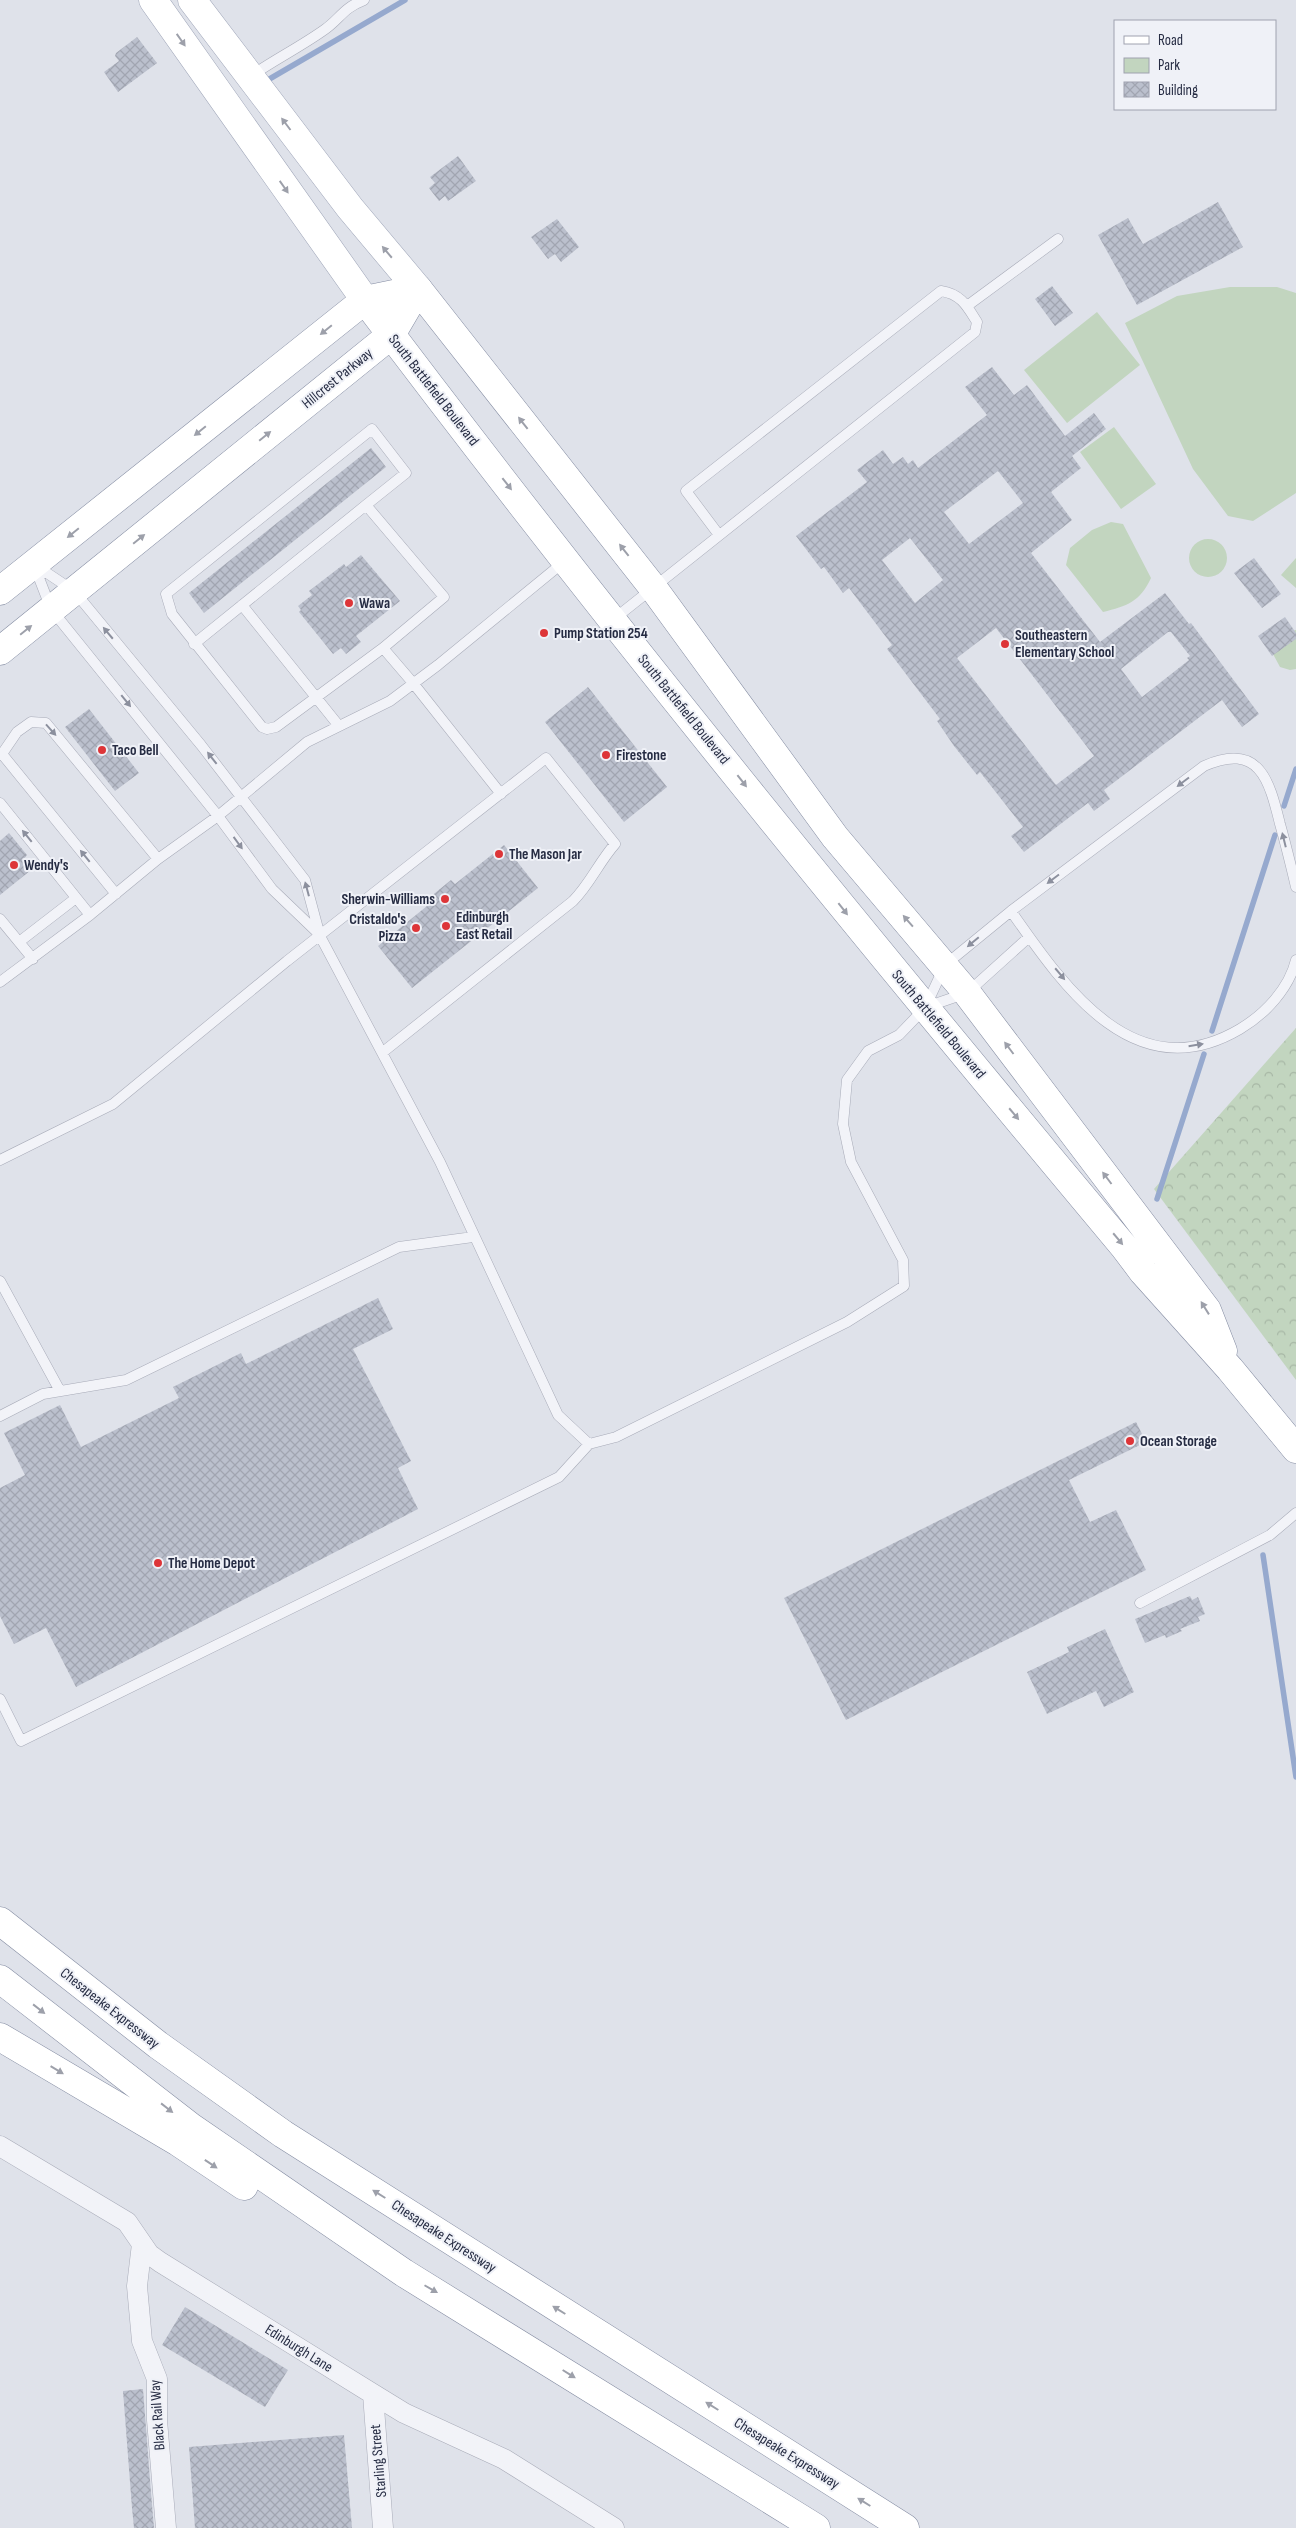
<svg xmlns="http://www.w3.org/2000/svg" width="1296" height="2528" font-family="'Sofia Sans Condensed',sans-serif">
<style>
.forest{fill:url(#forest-crowns)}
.park{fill:#c2d5bf}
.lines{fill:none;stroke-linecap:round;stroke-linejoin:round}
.stream{stroke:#96a9ce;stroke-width:5.5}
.building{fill:url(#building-cross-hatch);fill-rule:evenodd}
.lane-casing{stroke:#a8abb8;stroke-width:11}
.street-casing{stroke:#a8abb8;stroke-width:21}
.primary-casing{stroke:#9da4b7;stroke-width:29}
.highway-casing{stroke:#848ca2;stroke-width:29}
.lane{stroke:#f2f3f8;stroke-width:10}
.street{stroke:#f2f3f8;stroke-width:20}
.primary{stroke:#fff;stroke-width:28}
.highway{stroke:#fff;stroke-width:28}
.oneway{fill:#9da0aa}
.oneway2{fill:#8c909e}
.poi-dot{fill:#dd3538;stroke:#eff1f7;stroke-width:2}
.labels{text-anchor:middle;stroke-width:4;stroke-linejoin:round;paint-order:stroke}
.street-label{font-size:15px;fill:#262c43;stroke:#eff1f7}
.poi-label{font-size:15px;font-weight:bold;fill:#262c43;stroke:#eff1f7;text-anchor:start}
</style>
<defs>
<pattern id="forest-crowns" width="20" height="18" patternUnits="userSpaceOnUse" patternTransform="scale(1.25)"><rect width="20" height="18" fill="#c2d5bf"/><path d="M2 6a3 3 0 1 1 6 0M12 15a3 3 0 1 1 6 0" fill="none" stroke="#a7b7a5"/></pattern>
<pattern id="building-cross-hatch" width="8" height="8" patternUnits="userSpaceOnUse" patternTransform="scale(1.25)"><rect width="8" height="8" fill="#bbc0cd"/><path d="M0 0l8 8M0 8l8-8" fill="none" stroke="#a1a5b1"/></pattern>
</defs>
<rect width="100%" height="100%" fill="#dfe2ea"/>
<path class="forest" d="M1296,1028V1380L1154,1189Z"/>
<path class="park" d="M1230,287H1277L1296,293V493L1253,521L1228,516L1193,469L1125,323L1177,296Z
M1097,312L1140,365L1067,423L1024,370Z
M1114,427L1156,484L1121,509L1080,452Z
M1111,522L1123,524L1151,578C1140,602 1127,606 1103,612L1066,565L1070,548L1092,530Z
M1189 558a19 19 0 1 1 38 0a19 19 0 1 1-38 0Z
M1296,558V588L1281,575Z
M1296,630V669L1290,670L1280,667L1273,654L1286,632Z"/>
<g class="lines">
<path class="stream" d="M266,81L405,0
M1284,806L1296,769
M1212,1031L1275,835
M1157,1199L1204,1054
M1263,1555L1296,1777"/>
</g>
<path class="building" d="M137,37L157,63L118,92L104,72L119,61L115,56L116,53Z
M458,156L476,181L448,201L445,196L439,201L429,188L435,183L430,177Z
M1218,202L1243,247L1137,305L1098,235L1128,218L1143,244Z
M557,219L579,247L561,262L555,254L548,259L531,237Z
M1052,286L1073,313L1055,326L1035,299Z
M992,367L1014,395L1027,385L1065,436L1094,413L1106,429L1072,456L1081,468L1051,492L1072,520L1031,553L1100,642L1165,593L1189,624L1191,623L1259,714L1242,727L1222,700L1104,790L1110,799L1094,811L1088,803L1024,852L1011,836L1023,827L980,772L977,775L954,746L937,721L940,719L887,649L892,645L849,588L843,593L824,567L821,569L796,536L867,482L857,470L883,450L893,464L903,457L908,464L913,460L918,468L987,415L965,387ZM998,471L1023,503L969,544L944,512ZM910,538L943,580L915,603L882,560ZM996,628L1094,756L1056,785L957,658ZM1168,632H1171L1190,656L1187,658L1189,660L1142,697L1121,669Z
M371,448L386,467L204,613L189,593Z
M361,555L400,601L356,636L361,642L346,654L341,648L333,654L299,612L301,610L298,606L312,595L309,591L344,564L346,567Z
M1254,558L1281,594L1262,608L1234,573Z
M1285,617L1296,633V639L1272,656L1258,636Z
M588,687L667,787L624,822L545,722Z
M89,709L139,773L115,791L65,727Z
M9,833L27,855L23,860L31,870L0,895V841Z
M504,845L538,888L412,988L378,946L427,906L424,902L451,880L455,884Z
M378,1298L393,1329L353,1349L411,1461L398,1468L418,1509L76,1687L46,1628L14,1644L0,1616V1488L25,1475L4,1433L60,1405L81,1447L179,1398L173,1387L241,1353L246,1364Z
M1136,1422L1146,1442L1069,1480L1090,1522L1116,1510L1146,1570L846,1720L784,1598Z
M1190,1596L1192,1600L1198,1597L1205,1614L1198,1617L1200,1621L1180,1629L1182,1631L1166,1638L1165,1635L1145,1643L1135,1619Z
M1105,1629L1134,1692L1104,1707L1096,1691L1047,1714L1027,1672L1069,1652L1067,1647Z
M185,2307L288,2370L265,2407L162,2345Z
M143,2389L151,2493L154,2528H134L132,2508L123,2391Z
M344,2435L352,2528H195L189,2447Z"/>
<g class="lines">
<g class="lane-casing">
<path id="lane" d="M251,76C274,60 300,47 324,30C340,19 343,8 364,0
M967,306L1058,239
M34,565L51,609L218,816L272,889L320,935
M35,565L74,591L201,745L305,880L320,936L440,1162L558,1415L589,1444L616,1437L847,1322L904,1286L903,1260L851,1162L843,1124L847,1080L868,1051L899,1035L925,1008L945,965L1011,911L1204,766C1259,742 1269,779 1280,824C1286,845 1291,866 1296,887
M242,605L339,726
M614,619L975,332L977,322C967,306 961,294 941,291L686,491L719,535
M194,644L366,505
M383,648L276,727L267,729L262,727L172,614L166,594L372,429L406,473L366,505L444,597L383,648L413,683L501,794
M2,754L17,732L31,722L46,723L158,859
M0,755L2,754L116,894
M0,803L90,915
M1011,911C1064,987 1135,1091 1240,1029C1265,1014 1289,989 1296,960
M0,919L33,959
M19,942L76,898
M0,982L90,915L158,859L218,816L307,742L390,701L438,665L565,561
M926,1007L967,993L1029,937
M0,1160L113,1104L287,961L546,758L615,844C599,862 590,884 573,901L383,1052
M0,1281L60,1391
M0,1416L43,1394L126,1380L399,1247L473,1237
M1140,1603L1270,1535L1296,1513
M0,1699L21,1741L559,1477L589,1444"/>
</g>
<g class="street-casing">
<path id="street" d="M0,2146L127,2222L149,2254L160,2262L373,2394L404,2413L504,2459L614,2528
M142,2244L137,2286L142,2341L157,2379V2420L166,2528
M373,2394L383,2528"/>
</g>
<g class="primary-casing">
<path id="primary" d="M153,0L365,300
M192,0L350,208L418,289"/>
</g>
<g class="highway-casing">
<path id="highway" d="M418,289L654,589L835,837L967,993L1207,1310L1223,1351
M365,300C608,623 865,937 1125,1248L1143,1272L1230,1369L1296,1449
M0,591L365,300L418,289
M0,651L391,335L418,289
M0,1921L158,2045L283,2134L905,2528
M0,1979L191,2127L404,2273L816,2528
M0,2037L178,2142L244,2186"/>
</g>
<use href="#lane" class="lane"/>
<use href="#street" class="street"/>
<use href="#primary" class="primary"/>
<use href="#highway" class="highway"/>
</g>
<defs><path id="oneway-solid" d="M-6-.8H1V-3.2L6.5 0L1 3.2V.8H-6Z" transform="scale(1.25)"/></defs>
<g class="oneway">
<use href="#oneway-solid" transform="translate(181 40) rotate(55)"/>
<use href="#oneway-solid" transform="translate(286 124) rotate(-127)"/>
<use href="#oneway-solid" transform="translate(284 187) rotate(55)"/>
<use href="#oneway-solid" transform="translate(387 252) rotate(-130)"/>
<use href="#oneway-solid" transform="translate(326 330) rotate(141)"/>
<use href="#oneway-solid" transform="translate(523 423) rotate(-128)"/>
<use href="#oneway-solid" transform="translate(200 431) rotate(141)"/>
<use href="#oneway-solid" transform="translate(265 436) rotate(-39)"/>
<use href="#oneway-solid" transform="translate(507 484) rotate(52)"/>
<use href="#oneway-solid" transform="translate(73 533) rotate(141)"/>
<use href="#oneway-solid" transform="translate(139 539) rotate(-39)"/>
<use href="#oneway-solid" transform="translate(624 550) rotate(-128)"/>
<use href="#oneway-solid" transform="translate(26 630) rotate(-39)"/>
<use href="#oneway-solid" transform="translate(742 781) rotate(52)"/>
<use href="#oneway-solid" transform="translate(843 909) rotate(52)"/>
<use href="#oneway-solid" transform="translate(908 921) rotate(-131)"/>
<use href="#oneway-solid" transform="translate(1009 1048) rotate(-127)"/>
<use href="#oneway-solid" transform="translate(1014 1114) rotate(50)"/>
<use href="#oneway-solid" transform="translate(1107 1178) rotate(-127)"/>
<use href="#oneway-solid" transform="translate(1118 1239) rotate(50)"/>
<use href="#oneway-solid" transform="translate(1205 1308) rotate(-122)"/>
<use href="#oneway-solid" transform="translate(39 2009) rotate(38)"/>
<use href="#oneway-solid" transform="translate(57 2070) rotate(31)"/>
<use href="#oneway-solid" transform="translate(167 2108) rotate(38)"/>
<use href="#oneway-solid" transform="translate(211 2164) rotate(34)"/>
<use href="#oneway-solid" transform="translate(379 2194) rotate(-148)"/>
<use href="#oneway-solid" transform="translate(431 2289) rotate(30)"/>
<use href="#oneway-solid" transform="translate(559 2310) rotate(-148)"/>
<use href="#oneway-solid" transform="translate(569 2374) rotate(32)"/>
<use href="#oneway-solid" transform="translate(712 2406) rotate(-148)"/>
<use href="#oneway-solid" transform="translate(864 2502) rotate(-148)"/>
</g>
<g class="oneway2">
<use href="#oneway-solid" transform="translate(108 633) rotate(-130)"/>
<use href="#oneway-solid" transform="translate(126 701) rotate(51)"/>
<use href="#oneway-solid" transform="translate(51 730) rotate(48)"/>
<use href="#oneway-solid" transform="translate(212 758) rotate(-128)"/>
<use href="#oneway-solid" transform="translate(1183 782) rotate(143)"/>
<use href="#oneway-solid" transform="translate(27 836) rotate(-129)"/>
<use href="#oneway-solid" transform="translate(1284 840) rotate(-104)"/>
<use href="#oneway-solid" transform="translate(238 843) rotate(54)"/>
<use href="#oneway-solid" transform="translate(85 856) rotate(-129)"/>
<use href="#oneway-solid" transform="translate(1053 879) rotate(143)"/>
<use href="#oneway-solid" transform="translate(307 889) rotate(-105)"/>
<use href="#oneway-solid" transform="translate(973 942) rotate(140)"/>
<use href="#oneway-solid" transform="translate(1060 974) rotate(50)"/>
<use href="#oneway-solid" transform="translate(1196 1045) rotate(-9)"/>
</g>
<g class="poi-dot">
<circle cx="349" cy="603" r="5"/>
<circle cx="544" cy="633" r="5"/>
<circle cx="1005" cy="644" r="5"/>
<circle cx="102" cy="750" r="5"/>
<circle cx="606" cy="755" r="5"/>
<circle cx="499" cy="854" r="5"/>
<circle cx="14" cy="865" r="5"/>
<circle cx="445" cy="899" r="5"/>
<circle cx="446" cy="926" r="5"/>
<circle cx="416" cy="928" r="5"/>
<circle cx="1130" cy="1441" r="5"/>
<circle cx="158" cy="1563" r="5"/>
</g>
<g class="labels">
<g class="street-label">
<text transform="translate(337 378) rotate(-39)" y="5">Hillcrest Parkway</text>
<text transform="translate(434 390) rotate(52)" y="5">South Battlefield Boulevard</text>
<text transform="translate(684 709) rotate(51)" y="5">South Battlefield Boulevard</text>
<text transform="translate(939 1024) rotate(50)" y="5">South Battlefield Boulevard</text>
<text transform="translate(110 2008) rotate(38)" y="5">Chesapeake Expressway</text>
<text transform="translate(444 2236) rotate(33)" y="5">Chesapeake Expressway</text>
<text transform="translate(299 2348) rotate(32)" y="5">Edinburgh Lane</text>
<text transform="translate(157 2415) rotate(-94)" y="5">Black Rail Way</text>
<text transform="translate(787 2453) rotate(32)" y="5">Chesapeake Expressway</text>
<text transform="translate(378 2461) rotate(-95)" y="5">Starling Street</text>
</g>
<g class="poi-label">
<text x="359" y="608">Wawa</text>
<text x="554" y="638">Pump Station 254</text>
<text x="1015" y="640">Southeastern<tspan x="1015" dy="17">Elementary School</tspan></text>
<text x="112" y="755">Taco Bell</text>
<text x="616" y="760">Firestone</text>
<text x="509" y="859">The Mason Jar</text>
<text x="24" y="870">Wendy's</text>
<text x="435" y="904" text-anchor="end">Sherwin-Williams</text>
<text x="456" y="922">Edinburgh<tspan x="456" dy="17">East Retail</tspan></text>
<text x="406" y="924" text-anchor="end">Cristaldo's<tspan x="406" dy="17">Pizza</tspan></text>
<text x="1140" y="1446">Ocean Storage</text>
<text x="168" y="1568">The Home Depot</text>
</g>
</g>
<rect x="1114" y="20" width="162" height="90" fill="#eff1f7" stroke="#9fa2af"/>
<rect x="1124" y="36" width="25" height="8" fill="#ffffff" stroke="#9fa2af"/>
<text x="1158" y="45" font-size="15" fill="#262c43">Road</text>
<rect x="1124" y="58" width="25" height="15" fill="#c2d5bf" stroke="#9fa2af"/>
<text x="1158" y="70" font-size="15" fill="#262c43">Park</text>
<rect x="1124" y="82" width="25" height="15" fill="url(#building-cross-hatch)" stroke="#9fa2af"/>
<text x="1158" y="95" font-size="15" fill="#262c43">Building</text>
</svg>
